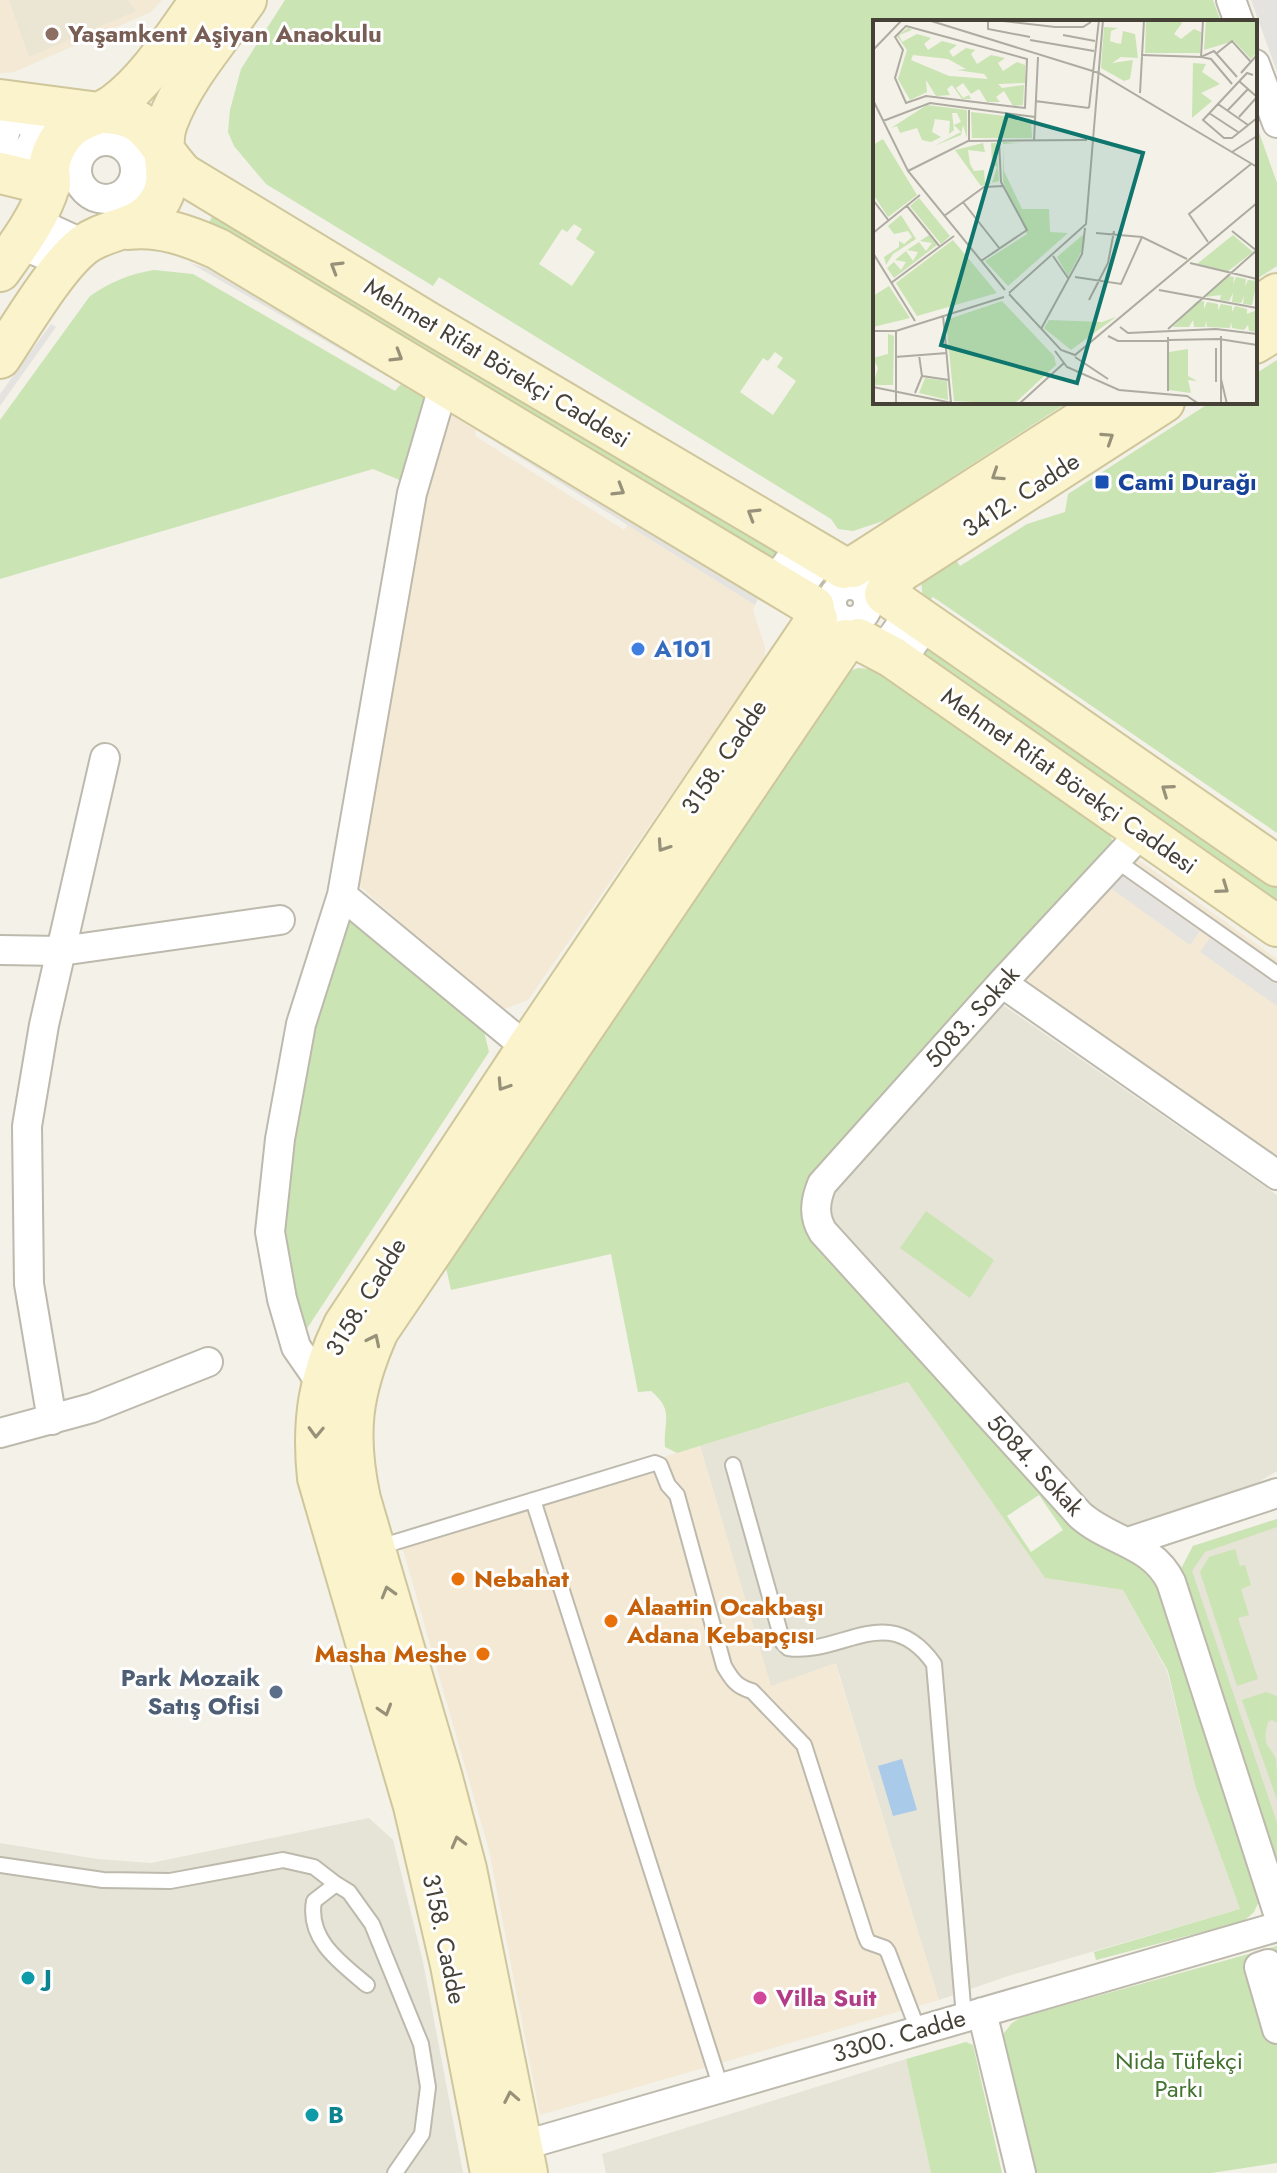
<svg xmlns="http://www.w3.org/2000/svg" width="1277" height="2173" font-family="Jost,sans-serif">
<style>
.residential{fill:#e6e3d7}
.commercial{fill:#f3e9d5}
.education{fill:#ebe6d3}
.green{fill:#cae4b4;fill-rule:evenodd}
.parking{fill:#e4e3e0}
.water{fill:#aacaea}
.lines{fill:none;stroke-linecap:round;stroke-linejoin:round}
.lane-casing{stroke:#bdb9ac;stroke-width:18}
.street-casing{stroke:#bdb9ac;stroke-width:32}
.secondary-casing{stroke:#cfc69b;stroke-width:44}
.lane{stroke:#fff;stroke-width:14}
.street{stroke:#fff;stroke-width:28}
.secondary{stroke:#faf3cb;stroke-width:40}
.oneway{stroke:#97917a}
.education-dot{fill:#8d6e63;stroke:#fff;stroke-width:3}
.transit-dot{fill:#1a4fb4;stroke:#fff;stroke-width:3}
.shop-dot{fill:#3f7fe0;stroke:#fff;stroke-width:3}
.food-dot{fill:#e8710a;stroke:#fff;stroke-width:3}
.service-dot{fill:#5c6f8a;stroke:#fff;stroke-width:3}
.culture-dot{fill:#0f9aa8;stroke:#fff;stroke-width:3}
.hotel-dot{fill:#d1479c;stroke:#fff;stroke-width:3}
.labels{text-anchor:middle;stroke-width:6;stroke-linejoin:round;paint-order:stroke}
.education-label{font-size:24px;font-weight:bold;fill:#785e54;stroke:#fff;text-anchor:start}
.street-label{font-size:24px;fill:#464137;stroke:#fff}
.transit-label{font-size:24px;font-weight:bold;fill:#164399;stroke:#fff;text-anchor:start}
.shop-label{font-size:24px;font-weight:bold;fill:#366cbe;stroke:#fff;text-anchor:start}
.food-label{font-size:24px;font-weight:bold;fill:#c56008;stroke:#fff;text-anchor:start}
.service-label{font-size:24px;font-weight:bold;fill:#4e5e75;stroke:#fff;text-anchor:end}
.culture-label{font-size:24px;font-weight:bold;fill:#0d838f;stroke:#fff;text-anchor:start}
.hotel-label{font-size:24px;font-weight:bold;fill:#b23c85;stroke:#fff;text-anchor:start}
.park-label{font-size:24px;fill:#42732f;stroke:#fff}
.inset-road{fill:none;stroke:#aeaba1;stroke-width:2}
.view{fill:#0f766e;fill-opacity:0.15;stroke:#0f766e;stroke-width:4}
.inset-edge{fill:none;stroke:#464137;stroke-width:4}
</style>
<rect width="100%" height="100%" fill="#f3f1e8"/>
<path class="residential" d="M1003,1005L1277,1195V1471L1250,1487L1126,1526L1110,1525L1095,1519L831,1219L827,1198L870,1146Z
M908,1382L1045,1578L1123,1590L1167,1671L1195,1785L1240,1909L1008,1976L939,2000L836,1664L771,1687L700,1446Z
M1277,1519V1862L1181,1569L1193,1546Z
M369,1818L393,1840L423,1962L463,2173H0V1843L97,1859L151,1863Z
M906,2059L931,2173H606L602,2154Z"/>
<path class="commercial" d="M0,0H162L151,12L14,72L5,73H0Z
M446,411L476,429L475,436L624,530L628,525L755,605L753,610L765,647V656L752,678L528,1000L499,1011L354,881L422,505Z
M1139,860L1277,959V1157L1021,985L1133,862Z
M700,1446L771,1686L835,1663L939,2000L540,2115L489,1850L399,1536Z"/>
<path class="education" d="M9,0H128L136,11L29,57Z"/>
<path class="green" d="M285,0H1213L1221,22H875V402H1068L886,520L853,531L838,529L831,519L439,277L433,286L266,184L234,146L228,132L230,110L241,69ZM574,224L582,229L576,239L595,252L572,286L539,264L562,229L567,232ZM775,352L783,358L777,367L796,381L773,415L740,392L763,358L768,361Z
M1255,121L1277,183V266L1255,280Z
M217,209L794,554L781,572L206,227Z
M154,270L193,274L395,391L401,384L428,400L402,481L373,469L0,579V420L90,296C111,282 129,274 154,270Z
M1277,360V833L933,597L926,604L923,600L921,580L949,549L960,566L1027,524L1065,512L1068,494L1211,402H1255V374Z
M919,635C1033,726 1156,806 1277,888V906L906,654Z
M858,668L869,669L879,674L1110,835L1113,842L1111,849L809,1184C803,1197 802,1208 804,1222L1129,1557L1156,1580L1260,1899L1254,1912L1244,1921L1096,1960L1094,1952L1240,1909L1195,1785L1168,1671L1123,1590L1045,1578L908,1382L677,1453L665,1447C663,1421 675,1411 651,1391L638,1392L611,1254L451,1290L445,1263L845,673ZM1039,1495L1063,1530L1031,1552L1007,1516Z
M348,914L481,1019L489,1052L306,1330L289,1277L282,1212L307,1055Z
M926,1211L994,1260L970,1298L900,1248Z
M1277,1519V1527L1205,1552L1192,1571L1277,1823V1862L1181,1569L1193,1546Z
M1235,1549L1240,1566L1245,1565L1251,1585L1241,1589L1249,1615L1238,1618L1258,1679L1237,1686L1200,1572L1209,1557Z
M1266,1692L1277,1696V1723L1272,1720L1268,1722C1262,1747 1267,1741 1276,1759C1277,1769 1277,1790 1277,1800L1242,1700Z
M1277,1946V2163L1211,2173H1031L1001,2037L1012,2023L1022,2017Z
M966,2042L973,2045L1002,2173H931L906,2059Z"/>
<path class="parking" d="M1251,0H1277V72Z
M190,263L215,271L430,393L428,400Z
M51,324L56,327L0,406V394Z
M448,404L750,591L758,599L755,605L446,411Z
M1121,875L1200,931L1190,945L1109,887Z
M1210,938L1277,985V1006L1200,952Z"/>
<path class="water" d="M902,1759L917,1810L893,1816L878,1766Z"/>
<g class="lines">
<g class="lane-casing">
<path id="lane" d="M1117,861L1277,974
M733,1465L783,1643L788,1648C842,1656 888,1599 934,1664L964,2017
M533,1500L721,2088
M376,1548L655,1463L660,1465L668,1485L677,1495L724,1666C732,1680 737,1687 752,1691L804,1745L865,1935L868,1942L885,1948L888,1952L918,2030
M0,1865L103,1880L170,1881L283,1860L314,1867L336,1884
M367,1985C341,1963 307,1940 314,1901L336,1884L349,1892L372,1924L421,2044L428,2087L422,2134L395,2173"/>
</g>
<g class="street-casing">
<path id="street" d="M1231,0L1239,22
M1255,64L1277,123
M77 170a29 29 0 1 1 58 0a29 29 0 1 1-58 0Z
M0,152L9,118L42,124L21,164L0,158
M49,228L75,240L55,259L36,251Z
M794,554L816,566L800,587L781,572Z
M832 603a18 18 0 1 1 36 0a18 18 0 1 1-36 0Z
M903,622L919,635L906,654L888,643Z
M1142,832L1002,983L822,1184C815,1201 813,1216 823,1232L1080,1515C1110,1542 1152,1543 1171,1582L1277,1910
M342,895L527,1048
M0,950L61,951L280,920
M1002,983L1277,1175
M321,1383L296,1347L282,1299L270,1232L280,1139L301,1024L342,895L412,493L444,384
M52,1420L29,1284L27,1126L44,1025L105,758
M0,1433L92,1408L208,1362
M1128,1542L1277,1493
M1277,1996L1268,1964L1259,1967L1277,2029
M982,2012L1021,2173
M521,2146L1277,1927"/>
</g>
<g class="secondary-casing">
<path id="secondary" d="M0,100L99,113C151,111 153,143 183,174L429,323L844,568
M0,173L50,185
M128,229C160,225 189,236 218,249L814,607
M0,271C17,247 41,215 49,186C51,181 49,174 49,168C50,156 56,144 63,135C76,117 98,117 115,104C150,78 175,35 201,0
M1255,309L1277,294
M1255,343L1277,329
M0,358C20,328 57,265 84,245C108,227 138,232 157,205C178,177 156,152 167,123C183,79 219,39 246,0
M853,567L1110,402
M885,594L1277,866
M885,594L891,583L900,572L1164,402
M858,639L892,657L1277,926
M491,2173L451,1965L414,1806L318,1478C312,1421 319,1376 344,1325L527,1048L817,619
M527,2173L466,1869L442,1778L360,1499C346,1434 351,1392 378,1331L846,640"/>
</g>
<use href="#lane" class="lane"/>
<use href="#street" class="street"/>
<use href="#secondary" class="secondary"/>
</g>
<defs><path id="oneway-chevron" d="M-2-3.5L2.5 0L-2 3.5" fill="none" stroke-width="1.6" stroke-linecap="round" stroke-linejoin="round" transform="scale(2)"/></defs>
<g class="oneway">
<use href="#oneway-chevron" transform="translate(336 267) rotate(-149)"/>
<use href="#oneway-chevron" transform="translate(397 356) rotate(31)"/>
<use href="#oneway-chevron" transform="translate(1108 438) rotate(-33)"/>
<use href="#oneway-chevron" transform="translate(997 475) rotate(147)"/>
<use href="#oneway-chevron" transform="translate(619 490) rotate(31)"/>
<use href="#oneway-chevron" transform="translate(753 514) rotate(-149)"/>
<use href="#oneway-chevron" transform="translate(1167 790) rotate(-145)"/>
<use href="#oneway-chevron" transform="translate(663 846) rotate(124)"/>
<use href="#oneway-chevron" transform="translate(1223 888) rotate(35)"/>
<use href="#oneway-chevron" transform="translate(503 1085) rotate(123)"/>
<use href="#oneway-chevron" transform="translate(374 1340) rotate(-64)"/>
<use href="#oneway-chevron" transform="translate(316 1432) rotate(92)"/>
<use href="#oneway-chevron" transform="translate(388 1592) rotate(-106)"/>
<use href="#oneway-chevron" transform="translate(385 1710) rotate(73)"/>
<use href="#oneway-chevron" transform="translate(458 1842) rotate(-105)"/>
<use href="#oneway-chevron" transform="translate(511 2097) rotate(-101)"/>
</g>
<circle class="education-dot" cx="52" cy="34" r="8"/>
<rect class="transit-dot" x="1094" y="474" width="16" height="16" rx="4"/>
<circle class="shop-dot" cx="638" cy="649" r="8"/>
<g class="food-dot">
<circle cx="458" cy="1579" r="8"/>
<circle cx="611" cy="1621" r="8"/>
<circle cx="483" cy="1654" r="8"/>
</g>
<circle class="service-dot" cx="276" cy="1692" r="8"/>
<g class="culture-dot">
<circle cx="28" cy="1978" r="8"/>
<circle cx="312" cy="2115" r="8"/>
</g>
<circle class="hotel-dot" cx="760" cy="1998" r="8"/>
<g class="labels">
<g class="education-label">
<text x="68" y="42">Yaşamkent Aşiyan Anaokulu</text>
</g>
<g class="street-label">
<text transform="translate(497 363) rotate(31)" y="8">Mehmet Rifat Börekçi Caddesi</text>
<text transform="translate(1021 495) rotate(-33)" y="8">3412. Cadde</text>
<text transform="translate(724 757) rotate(-56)" y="8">3158. Cadde</text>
<text transform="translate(1069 781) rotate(35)" y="8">Mehmet Rifat Börekçi Caddesi</text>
<text transform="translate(972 1017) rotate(-48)" y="8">5083. Sokak</text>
<text transform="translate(366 1297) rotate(-59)" y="8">3158. Cadde</text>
<text transform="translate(1035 1465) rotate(47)" y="8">5084. Sokak</text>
<text transform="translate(444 1939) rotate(78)" y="8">3158. Cadde</text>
<text transform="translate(899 2036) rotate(-16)" y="8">3300. Cadde</text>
</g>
<g class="transit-label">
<text x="1118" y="490">Cami Durağı</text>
</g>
<g class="shop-label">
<text x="654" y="657">A101</text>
</g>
<g class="food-label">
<text x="474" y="1587">Nebahat</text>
<text x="627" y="1615">Alaattin Ocakbaşı<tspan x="627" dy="28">Adana Kebapçısı</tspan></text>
<text x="467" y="1662" text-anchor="end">Masha Meshe</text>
</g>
<g class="service-label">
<text x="260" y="1686">Park Mozaik<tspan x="260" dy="28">Satış Ofisi</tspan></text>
</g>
<g class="culture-label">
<text x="44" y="1986">J</text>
<text x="328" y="2123">B</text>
</g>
<g class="hotel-label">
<text x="776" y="2006">Villa Suit</text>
</g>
<g class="park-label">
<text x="1179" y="2069">Nida Tüfekçi<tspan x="1179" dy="28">Parkı</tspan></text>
</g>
</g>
<g transform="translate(873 20)">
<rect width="384" height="384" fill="#f3f1e8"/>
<path d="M273,0H306L309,3L301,14L308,19L321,9L328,12L327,33H272ZM333,0H384V32L378,39L361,21L331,30ZM231,7L245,8L238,11L237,21L243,23L248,24L250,11L262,14L265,38L248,37L239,43L260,40L257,59L251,61L228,48ZM35,8L39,10L26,15L29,22L44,14L58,18L51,24L55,30L69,21L84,25L76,31L80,37L93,28L102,30L98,34L104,44L118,35L132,38L125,43L130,51L144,42L152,45V63L125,64L129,68L151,65L150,85L140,86L131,71L123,77L127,82H114L106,69L98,74L90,63L83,68L90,78L96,75L98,79H89L79,65L74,69L77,75L63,76L53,60L54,72L37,80L25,59L34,30L24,16ZM40,35L75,39L93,49L84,50L111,54L115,59L76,56L38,40ZM320,43L333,44L329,52L347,64L328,73L339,81L319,98ZM54,85L94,90V118L90,105L88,115L61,126L88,112L81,105L88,102L84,93H79L81,110L76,114L77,101L62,99L59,112L68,117L58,122L49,120L44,108L27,113L24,106L18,108ZM98,92L158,99L159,118H99ZM10,119L44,175L15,197L0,174V125ZM130,122L147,123L130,124L131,151L149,189H176L177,212L195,213L135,266L112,241L154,214L130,162ZM110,123L112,132L95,130L97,144L101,151L111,150L112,163H119L124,147L119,144L118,123H123L126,161L108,166L82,130ZM46,178L77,216L68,224L37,186ZM28,195L43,219L20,234L13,245L11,237L26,227V221L31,224L39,217L35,211L21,214L15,206ZM212,213L211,227L195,256L184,237ZM56,215L64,225L21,258L14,248L21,242L28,250L33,242L22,240L33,231L40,241L45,232L34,230L46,222L53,231L59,223L47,221ZM360,215L380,232L354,252L324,244ZM80,220L124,273L44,296L23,263ZM355,256L361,257L360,264L363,257L373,259L372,266L375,260L384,261L379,285L370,284L371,276L368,283L359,282L360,273L356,281L347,280L348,275L332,277ZM16,266L37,298L0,307V276ZM129,281L181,336L183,345L141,384L81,381L73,300ZM331,281V289L334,282L345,284V290L348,284L359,286V292L362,286L374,289V294L384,290V312L376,311L375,305L371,310L359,308L358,302L357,308L334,307L333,301L332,307H321L320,300L316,307H300L323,282ZM243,297L198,330L171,308L176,300L229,302ZM15,314L21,316L20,365H0L5,348L0,338L15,334ZM315,329V356L324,361L315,360L318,373L296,370V332ZM52,358L74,361L75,380L46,373Z" fill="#cae4b4" fill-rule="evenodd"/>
<path class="inset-road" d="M55,0L226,53L384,147M115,0V9L157,17M122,0L182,7H210L218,2M330,0L328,37L338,39L359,64M33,6L154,39L152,88L53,76L33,83L22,58L30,30L22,17ZM190,15L222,21M157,20L221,31M0,30L29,0M344,33L359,21L378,42M268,35L328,37L341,31L364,57M368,53L384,35M380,55L374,53L330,100L351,118H359L384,98M267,73L271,0M0,80L35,151L132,270M162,81L216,88M345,84L375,105M96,88V121M216,88L226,0M355,90L375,69M336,93L365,112M366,97L384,77L366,61M10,101L57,83L162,97M161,121L165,37M359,132L384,116M35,151L95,121L214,120M0,180L16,201M90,182L127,229M34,186L67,227M71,196L111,167L131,166M359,211L384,231M0,213L47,175M223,213L269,217L314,239M335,222L316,194L378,144M0,233L42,301M180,236L195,258M108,241L154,210L128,162L126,121M317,243L384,259M202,257L248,264L269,217M18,263L81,216M286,270L384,288M136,273L213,204L230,0M136,274L188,330L202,335L384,183M216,280L235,243L241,211M70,295L78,383M247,307L255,313L343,309L384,314M168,309L209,234L212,208M295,309L384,230M0,311H23L131,277M23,311V384M235,316L245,321L346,319L384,325M295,317V371M343,328V362M182,331L194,347L246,370L314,376L326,384M22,337L74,333M202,337L235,359M49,356L76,360M348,359L354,384M0,367L79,383M42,373L49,356L46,335M146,384L191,343M348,384V316"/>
<path class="view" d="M134,95L270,133L204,363L68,325Z"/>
<rect width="384" height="384" class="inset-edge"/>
</g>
</svg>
